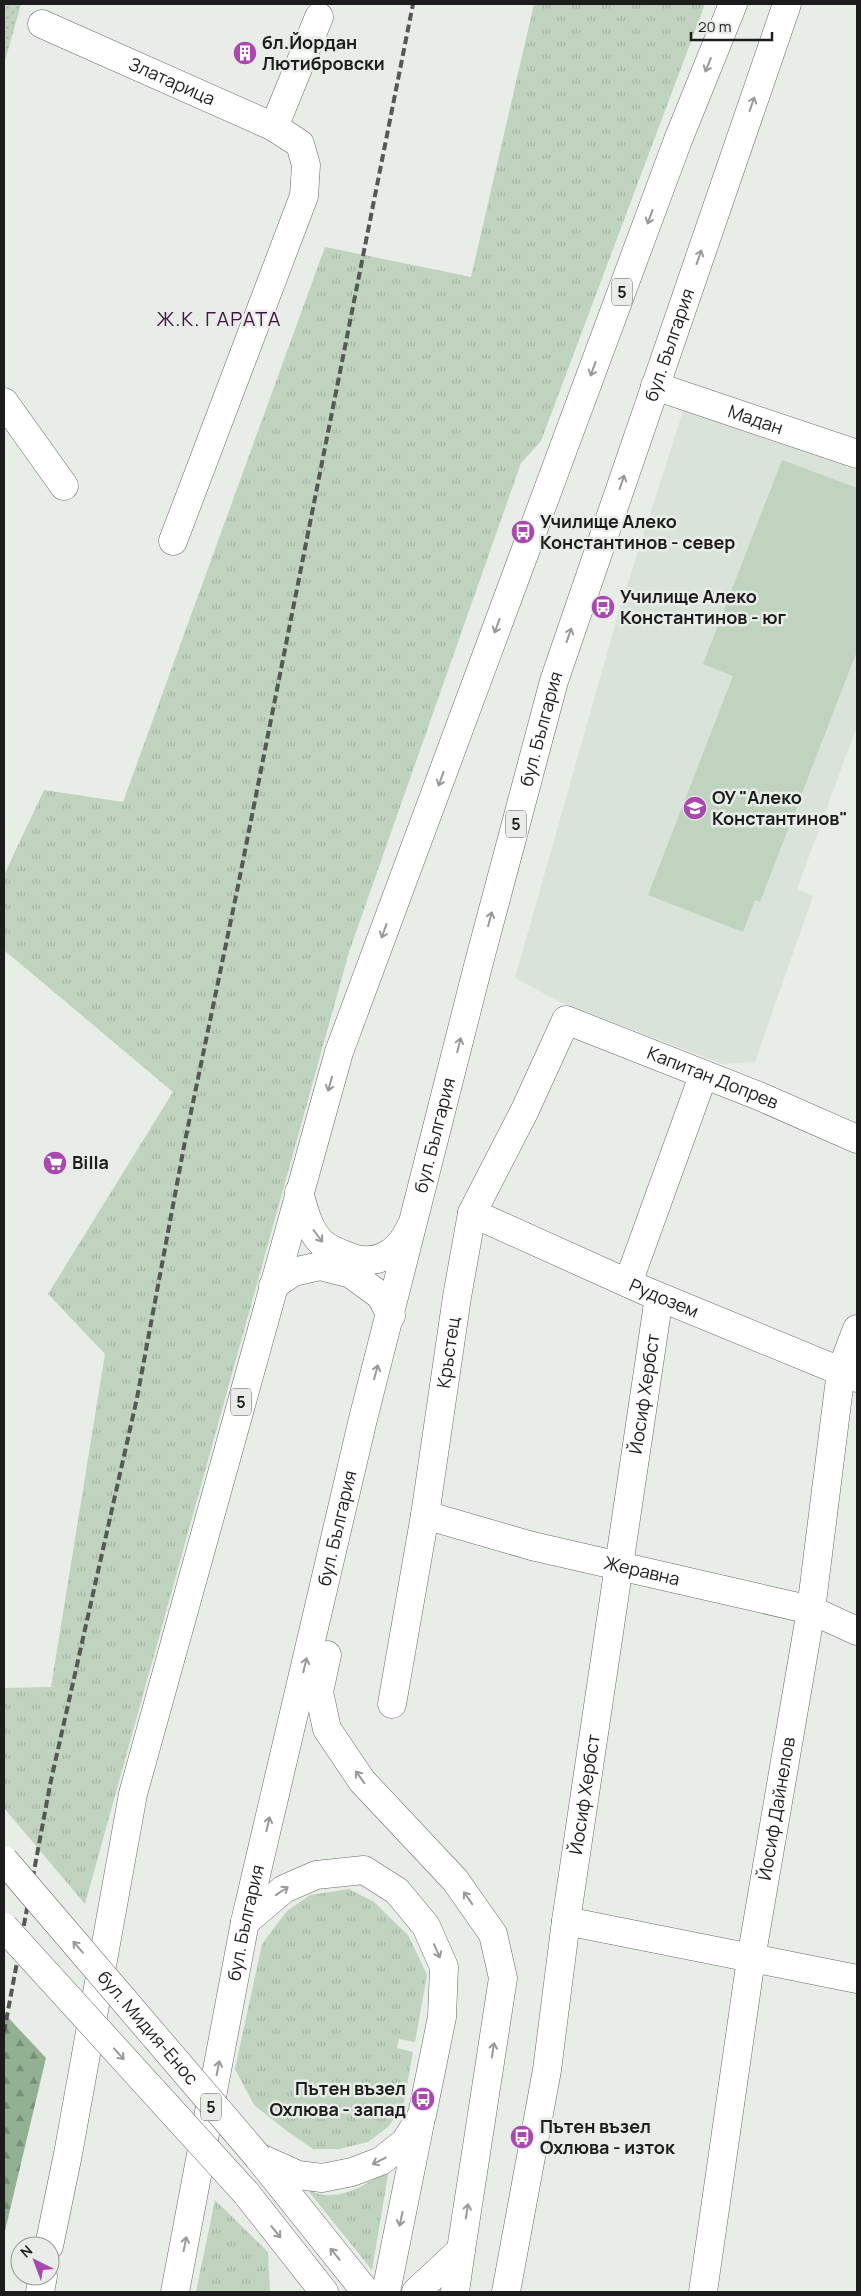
<svg xmlns="http://www.w3.org/2000/svg" width="861" height="2296" font-family="Manrope,sans-serif">
<style>
.built{fill:#d9e3d9}
.grass{fill:url(#grass-tufts)}
.forest{fill:url(#forest-firs)}
.park{fill:url(#park-dots)}
.pitch{fill:#bfd3bf}
.lines{fill:none;stroke-linecap:round;stroke-linejoin:round}
.minor-casing{stroke:#656965;stroke-width:29}
.major-casing{stroke:#656965;stroke-width:29}
.highway-casing{stroke:#656965;stroke-width:29}
.minor{stroke:#fff;stroke-width:28}
.major{stroke:#fff;stroke-width:28}
.highway{stroke:#fff;stroke-width:28}
.rail{stroke:#565856;stroke-width:4;stroke-dasharray:8 4;stroke-linecap:butt}
.major-bridge-casing{stroke:#656965;stroke-width:29;stroke-linecap:butt}
.major-bridge{stroke:#fff;stroke-width:28}
.oneway{stroke:#989998}
.labels{text-anchor:middle;stroke-width:5;stroke-linejoin:round;paint-order:stroke}
.shield{fill:#e8ede8;stroke:#585b58;stroke-width:1}
.shield-label{font-size:16px;font-weight:bold;fill:#1b1c1b}
.poi-label{font-size:18px;font-weight:bold;fill:#1b1c1b;stroke:#e8ede8;text-anchor:start}
.street-label{font-size:18px;fill:#1b1c1b;stroke:#e8ede8}
.quarter-label{font-size:20px;letter-spacing:1px;fill:#421345;stroke:#e8ede8}
</style>
<defs>
<pattern id="grass-tufts" width="24" height="20" patternUnits="userSpaceOnUse" patternTransform="scale(1.25)"><rect width="24" height="20" fill="#bfd3bf"/><path d="M3 7l-1-3M5 7V3M7 7l1-3M15 17l-1-3M17 17v-4M19 17l1-3" fill="none" stroke="#a4b5a4"/></pattern>
<pattern id="forest-firs" width="22" height="20" patternUnits="userSpaceOnUse" patternTransform="scale(1.25)"><rect width="22" height="20" fill="#92b193"/><path d="M5 1l3.5 6h-7zM16 11l3.5 6h-7z" fill="#768f77"/></pattern>
<pattern id="park-dots" width="8" height="8" patternUnits="userSpaceOnUse" patternTransform="scale(1.25)"><rect width="8" height="8" fill="#bfd3bf"/><path d="M2 2h.1M6 6h.1" fill="none" stroke="#a4b5a4" stroke-width="1.8" stroke-linecap="round"/></pattern>
</defs>
<rect width="100%" height="100%" fill="#e8ede8"/>
<path class="built" d="M684,408L857,470V726L797,889L813,896L755,1062L723,1064L562,1003L515,978L619,611Z"/>
<path class="grass" d="M534,4H705L541,441L521,463L349,952L85,1904L4,1808V1688L51,1687L105,1354L48,1294L173,1092L4,950V875L44,790L123,802L325,247L471,277Z
M349,1889L374,1902L408,1935L427,1975L415,2042L399,2039L397,2048L413,2052L403,2107L388,2127L368,2142L339,2149H313L287,2131L254,2105L235,2069L262,1944L287,1911L310,1895Z
M389,2169L372,2270L306,2188C311,2190 318,2195 324,2195C349,2197 370,2182 389,2169Z
M215,2200L268,2252L270,2292H196Z"/>
<path class="forest" d="M4,2013L46,2058L4,2235Z"/>
<path class="park" d="M4,4H21L4,64Z"/>
<path class="pitch" d="M782,460L857,488V651L760,902L755,900L743,932L648,895L733,676L703,664Z"/>
<g class="lines">
<g class="minor-casing">
<g id="minor">
<path id="s1" d="M42,24L274,127L300,144L306,165L304,196L173,541"/>
<path d="M274,127L319,17"/>
<path id="s2" d="M655,386L857,454"/>
<path d="M4,402L64,486"/>
<path id="s3" d="M472,1213L643,1290L857,1378"/>
<path d="M628,1283L703,1076"/>
<path id="s4" d="M425,1515L532,1546L811,1610L857,1631"/>
<path id="s5" d="M392,1704L425,1515L457,1297L472,1213L525,1110L566,1020L759,1096L857,1139"/>
<path d="M566,1921L857,1979"/>
<path id="s6" d="M506,2292L547,2070L566,1921L659,1297"/>
<path id="s7" d="M703,2292L751,1959L811,1610L841,1371L857,1329"/>
</g>
</g>
<g class="major-casing">
<path id="major" d="M258,2157L366,2292
M246,2193L324,2292"/>
</g>
<g class="highway-casing">
<g id="highway">
<path d="M299,1192C304,1209 308,1229 321,1242C327,1248 337,1252 345,1255C373,1268 397,1256 410,1228"/>
<path d="M273,1286L293,1272L320,1266L351,1274L381,1296L391,1316"/>
<path d="M327,1655L319,1692L327,1729L362,1781L455,1880L493,1934L503,1978L461,2250L416,2292"/>
<path d="M245,1922L284,1889L316,1875L364,1870L397,1891L426,1926L444,1967L442,2017L422,2115L405,2142L381,2161L352,2172L322,2178L298,2175L258,2157"/>
<path d="M49,2246L68,2154L133,1794L339,1052L678,140L733,4"/>
<path d="M40,2292L43,2276"/>
<path id="s8" d="M175,2292L245,1922L363,1419L478,966L554,681L787,4"/>
<path d="M386,2292L420,2123"/>
<path d="M455,2292L461,2250"/>
</g>
</g>
<use href="#minor" class="minor"/>
<use href="#major" class="major"/>
<use href="#highway" class="highway"/>
<path class="rail" d="M4,2032L50,1785L137,1398L185,1141L237,891L413,4"/>
<g class="major-bridge-casing">
<g id="major-bridge">
<path id="s9" d="M4,1860L258,2157"/>
<path d="M4,1927L246,2193"/>
</g>
</g>
<use href="#major-bridge" class="major-bridge"/>
</g>
<defs><path id="oneway-shaft" d="M-6 0H5M1.5-3L5.5 0L1.5 3" fill="none" stroke-width="1.6" stroke-linecap="round" stroke-linejoin="round" transform="scale(1.25)"/></defs>
<g class="oneway">
<use href="#oneway-shaft" transform="translate(708 65) rotate(112)"/>
<use href="#oneway-shaft" transform="translate(752 104) rotate(-71)"/>
<use href="#oneway-shaft" transform="translate(650 217) rotate(110)"/>
<use href="#oneway-shaft" transform="translate(699 257) rotate(-71)"/>
<use href="#oneway-shaft" transform="translate(593 369) rotate(110)"/>
<use href="#oneway-shaft" transform="translate(622 482) rotate(-71)"/>
<use href="#oneway-shaft" transform="translate(497 626) rotate(110)"/>
<use href="#oneway-shaft" transform="translate(569 635) rotate(-71)"/>
<use href="#oneway-shaft" transform="translate(441 779) rotate(110)"/>
<use href="#oneway-shaft" transform="translate(490 919) rotate(-75)"/>
<use href="#oneway-shaft" transform="translate(384 931) rotate(110)"/>
<use href="#oneway-shaft" transform="translate(459 1045) rotate(-76)"/>
<use href="#oneway-shaft" transform="translate(330 1084) rotate(106)"/>
<use href="#oneway-shaft" transform="translate(318 1236) rotate(53)"/>
<use href="#oneway-shaft" transform="translate(376 1372) rotate(-75)"/>
<use href="#oneway-shaft" transform="translate(305 1665) rotate(-77)"/>
<use href="#oneway-shaft" transform="translate(360 1777) rotate(-126)"/>
<use href="#oneway-shaft" transform="translate(268 1824) rotate(-77)"/>
<use href="#oneway-shaft" transform="translate(282 1891) rotate(-34)"/>
<use href="#oneway-shaft" transform="translate(468 1898) rotate(-125)"/>
<use href="#oneway-shaft" transform="translate(78 1947) rotate(-131)"/>
<use href="#oneway-shaft" transform="translate(437 1951) rotate(66)"/>
<use href="#oneway-shaft" transform="translate(493 2050) rotate(-81)"/>
<use href="#oneway-shaft" transform="translate(119 2054) rotate(48)"/>
<use href="#oneway-shaft" transform="translate(218 2068) rotate(-79)"/>
<use href="#oneway-shaft" transform="translate(379 2161) rotate(153)"/>
<use href="#oneway-shaft" transform="translate(467 2211) rotate(-81)"/>
<use href="#oneway-shaft" transform="translate(401 2219) rotate(102)"/>
<use href="#oneway-shaft" transform="translate(276 2232) rotate(51)"/>
<use href="#oneway-shaft" transform="translate(185 2244) rotate(-79)"/>
<use href="#oneway-shaft" transform="translate(335 2254) rotate(-129)"/>
</g>
<defs>
<g id="building-disc" transform="scale(1.25)"><circle r="9.5" fill="#a948af" stroke="#e8ede8"/><path d="M-4-6H4V6H1V3H-1V6H-4ZM-2.5-4.3h1.7v1.8h-1.7ZM.8-4.3h1.7v1.8H.8ZM-2.5-1h1.7V.8h-1.7ZM.8-1h1.7V.8H.8Z" fill="#fff"/></g>
<g id="bus-disc" transform="scale(1.25)"><circle r="9.5" fill="#a948af" stroke="#e8ede8"/><path d="M-5-6H5V4H4V6H2V4H-2V6H-4V4H-5ZM-3.5-4V0h7V-4ZM-3.5 1.2v1.5H-2V1.2ZM2 1.2v1.5H3.5V1.2Z" fill="#fff"/></g>
<g id="school-disc" transform="scale(1.25)"><circle r="9.5" fill="#a948af" stroke="#e8ede8"/><path d="M0-5L7-2L0 1L-7-2ZM-4 1L0 2.5L4 1V4Q0 6-4 4Z" fill="#fff"/></g>
<g id="supermarket-disc" transform="scale(1.25)"><circle r="9.5" fill="#a948af" stroke="#e8ede8"/><path d="M-6-5.5h2.5l.6 2H6L4.5 2H-2.5L-4.4-4H-6ZM-1.5 3.2a1.3 1.3 0 1 0 .1 0ZM3 3.2a1.3 1.3 0 1 0 .1 0Z" fill="#fff"/></g>
</defs>
<g fill-rule="evenodd">
<use href="#building-disc" x="245" y="53"/>
<use href="#bus-disc" x="523" y="532"/>
<use href="#bus-disc" x="603" y="607"/>
<use href="#school-disc" x="695" y="808"/>
<use href="#supermarket-disc" x="55" y="1163"/>
<use href="#bus-disc" x="423" y="2099"/>
<use href="#bus-disc" x="522" y="2137"/>
</g>
<g class="labels">
<g class="shield">
<rect x="612" y="278.5" width="20" height="27" rx="4"/>
<rect x="506" y="810.5" width="20" height="27" rx="4"/>
<rect x="231" y="1388.5" width="20" height="27" rx="4"/>
<rect x="201" y="2093.5" width="20" height="27" rx="4"/>
</g>
<g class="shield-label">
<text x="622" y="298">5</text>
<text x="516" y="830">5</text>
<text x="241" y="1408">5</text>
<text x="211" y="2113">5</text>
</g>
<g class="poi-label">
<text x="262" y="49">бл.Йордан<tspan x="262" dy="21">Лютибровски</tspan></text>
<text x="540" y="528">Училище Алеко<tspan x="540" dy="21">Константинов - север</tspan></text>
<text x="620" y="603">Училище Алеко<tspan x="620" dy="21">Константинов - юг</tspan></text>
<text x="712" y="804">ОУ "Алеко<tspan x="712" dy="21">Константинов"</tspan></text>
<text x="72" y="1169">Billa</text>
<text x="406" y="2095" text-anchor="end">Пътен възел<tspan x="406" dy="21">Охлюва - запад</tspan></text>
<text x="540" y="2133">Пътен възел<tspan x="540" dy="21">Охлюва - изток</tspan></text>
</g>
<g class="street-label">
<text dy="6" stroke="none"><textPath href="#s1" startOffset="142">Златарица</textPath></text>
<text dy="6" stroke="none"><textPath href="#s8" startOffset="2011">бул. България</textPath></text>
<text dy="6" stroke="none"><textPath href="#s2" startOffset="106">Мадан</textPath></text>
<text dy="6" stroke="none"><textPath href="#s8" startOffset="1606">бул. България</textPath></text>
<text dy="6" stroke="none"><textPath href="#s5" startOffset="870">Капитан Допрев</textPath></text>
<text dy="6" stroke="none"><textPath href="#s8" startOffset="1186">бул. България</textPath></text>
<text dy="6" stroke="none"><textPath href="#s3" startOffset="210">Рудозем</textPath></text>
<text dy="6" stroke="none"><textPath href="#s5" startOffset="356">Кръстец</textPath></text>
<text dy="6" stroke="none"><textPath href="#s6" startOffset="909">Йосиф Хербст</textPath></text>
<text dy="6" stroke="none"><textPath href="#s8" startOffset="781">бул. България</textPath></text>
<text dy="6" stroke="none"><textPath href="#s4" startOffset="224">Жеравна</textPath></text>
<text dy="6" stroke="none"><textPath href="#s6" startOffset="504">Йосиф Хербст</textPath></text>
<text dy="6" stroke="none"><textPath href="#s7" startOffset="489">Йосиф Дайнелов</textPath></text>
<text dy="6" stroke="none"><textPath href="#s8" startOffset="376">бул. България</textPath></text>
<text dy="6" stroke="none"><textPath href="#s9" startOffset="221">бул. Мидия-Енос</textPath></text>
</g>
<g class="quarter-label">
<text x="219" y="326">Ж.К. ГАРАТА</text>
</g>
</g>
<rect width="861" height="2296" fill="none" stroke="#1b1c1b" stroke-width="10"/>
<g transform="translate(35 2261) rotate(318)"><circle r="24" fill="#e8ede8" stroke="#969996"/>
<path d="M0-4L9 19L0 12L-9 19Z" fill="#a948af"/>
<text y="-8" font-size="14" font-weight="bold" text-anchor="middle" fill="#1b1c1b">N</text>
</g>
<path d="M691 32v8h81v-8" fill="none" stroke="#1b1c1b" stroke-width="2.5"/>
<text x="698" y="32" font-size="15" fill="#1b1c1b" stroke="#e8ede8" stroke-width="4" paint-order="stroke">20 m</text>
</svg>
